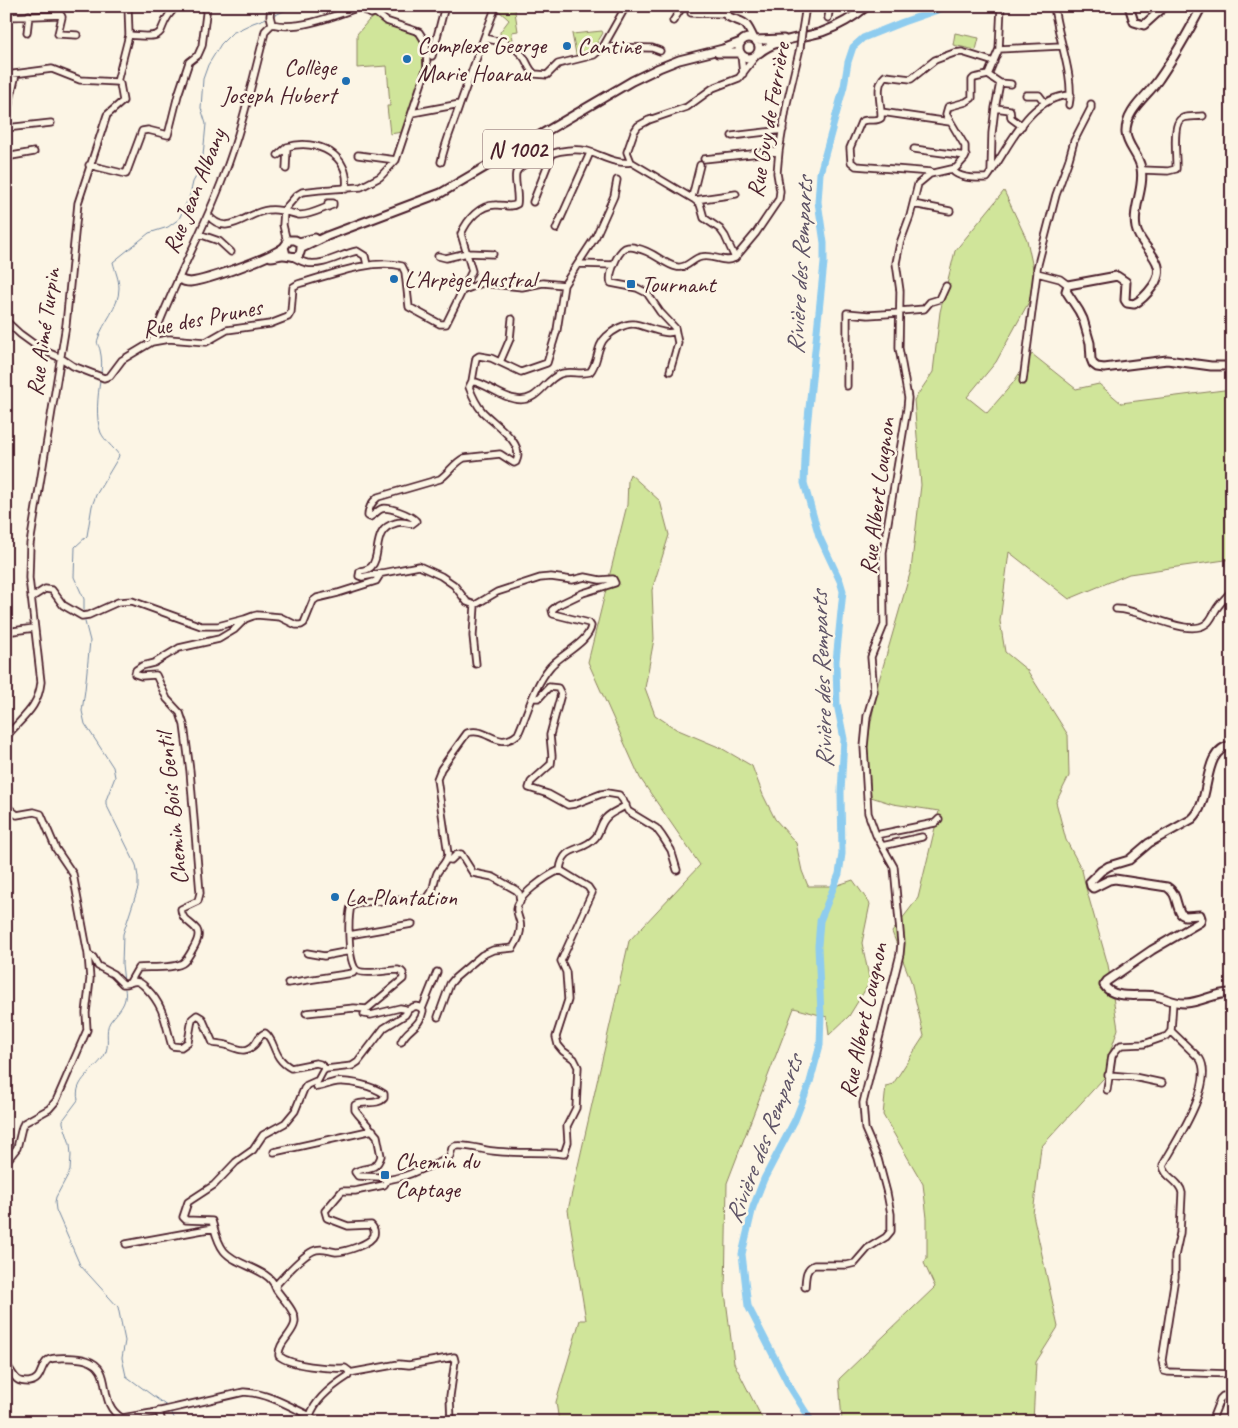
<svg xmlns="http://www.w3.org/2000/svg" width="1238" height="1428" font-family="Caveat,sans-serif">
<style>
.green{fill:#d0e59a;stroke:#8d8262}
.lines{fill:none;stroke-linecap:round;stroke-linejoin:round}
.stream{stroke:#7387a1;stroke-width:1}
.river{stroke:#8eccef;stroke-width:7}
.minor-casing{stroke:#4a1f2b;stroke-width:9}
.major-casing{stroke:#4a1f2b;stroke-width:11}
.minor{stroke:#fcf5e5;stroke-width:5.5}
.major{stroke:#fcf5e5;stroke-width:7}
.minor-bridge-casing{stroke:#4a1f2b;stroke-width:9;stroke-linecap:butt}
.minor-bridge{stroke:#fcf5e5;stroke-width:5.5}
.poi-dot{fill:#1f6fb2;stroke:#fcf5e5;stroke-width:2}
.labels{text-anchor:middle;stroke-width:5;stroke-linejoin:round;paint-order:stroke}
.shield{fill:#fcf5e5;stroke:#7f5f63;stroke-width:1}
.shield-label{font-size:22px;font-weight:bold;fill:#4a1f2b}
.poi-label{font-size:24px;fill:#4a1f2b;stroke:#fcf5e5;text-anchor:start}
.street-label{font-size:24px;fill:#4a1f2b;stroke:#fcf5e5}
.water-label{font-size:25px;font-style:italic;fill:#5e5366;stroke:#fcf5e5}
</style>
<rect width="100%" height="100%" fill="#fcf5e5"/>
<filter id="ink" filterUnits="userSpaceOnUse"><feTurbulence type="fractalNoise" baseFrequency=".02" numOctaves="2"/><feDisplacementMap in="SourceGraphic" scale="10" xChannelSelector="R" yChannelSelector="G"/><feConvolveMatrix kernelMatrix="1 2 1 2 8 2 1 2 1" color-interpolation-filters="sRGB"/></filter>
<g filter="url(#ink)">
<path class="green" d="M509,7L511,9L512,8L516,11L515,12L518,31L512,32L513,40L510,46L501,42L500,32L509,20L498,10Z
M375,17L385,24L417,35L422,45L423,69L402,132L390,134L387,106H390L387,66L357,68V34L369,20Z
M602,31L603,33L595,46L594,55L577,59L572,34Z
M955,33L979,38L976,50L953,45Z
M1004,191L1027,240L1037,287L996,362L967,397L987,413L1013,383L1032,354L1076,389L1099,384L1121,403L1232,389V559L1129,574L1069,599L1009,552L1000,621L1005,652L1027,670L1068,735L1069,776L1056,802L1066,840L1082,870L1086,888L1108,965L1118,1029L1107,1061L1112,1069L1041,1147L1033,1214L1058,1327L1036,1362L1033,1422H842L839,1379L935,1287L924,1263L927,1258V1218L923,1184L883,1115L886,1086L893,1084L924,1036L911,981L892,932L918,898L939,811L893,804L871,797L867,744L878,684L911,570L921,485L914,400L933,372L940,312L955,251Z
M630,474L660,501L669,535L652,590L654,639L645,688L655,715L676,729L721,748L752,766L763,795L775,819L796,843L802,871L808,886H835L853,880L870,904L862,943L870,982L849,1016L829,1035L827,1017L794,1008L727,1183L725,1292L734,1363L764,1422H559L556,1402L580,1320H586L568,1210L629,941L700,865L640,778L588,662L627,505L628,480Z"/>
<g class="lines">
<path class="stream" d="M273,16L295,6
M101,374C102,366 102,358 100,350C99,345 96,344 98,339C103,322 119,308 119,288C119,279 115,271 113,262L149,233L168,227L179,219L190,195L193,182L202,166L206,124L201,108L203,79L208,65L221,44L232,33L253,23L267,18
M84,614V599L74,577L75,547L87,536L92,506L96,495L118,458L119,455C113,447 105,441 101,433C95,418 98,396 100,380
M84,618L90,641L85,690L82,711L85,724L113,767L115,777L106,800V804L136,865L138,877V888L123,934L122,964L124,982
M125,989C128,1004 118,1011 110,1022C104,1031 111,1045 104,1056C95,1071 73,1080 78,1100L63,1120V1123L70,1144L71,1155L70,1171L56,1197L55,1202L56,1210L80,1265L118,1307L125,1341L122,1358L126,1376L168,1407
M171,1411L176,1422"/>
<path class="river" d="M812,1422L788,1384L748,1306L742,1254L753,1207L764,1179L795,1120L810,1082L820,1045L821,1015L818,946L820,921L839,874L842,854L841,792L844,739L837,704L836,661L843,591L840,581L819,536L804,483L806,437L824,263V243L818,202L820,173L844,86L848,62L853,47L863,38L903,22L949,6"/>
<g class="minor-casing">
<path id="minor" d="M271,6L270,16L272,24C299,31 336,15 362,6
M365,6L366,11L371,14L377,12L379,6
M496,6L485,35L486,38C492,41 496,40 502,42C509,43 517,50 522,55C528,61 527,68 535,74L547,75L558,64L594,55L603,47
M626,6L603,47L652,48L660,51
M1054,6C1057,35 1075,77 1069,105
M691,13L725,14
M6,17L61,15L62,17L58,34L77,35
M828,18L830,6
M673,21L683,6
M802,31L806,6
M27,33L29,15
M129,35C176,40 151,29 177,6
M999,49L1061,46
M741,55L743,74
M432,56L445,6
M6,75L52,69L80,80L117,82
M988,75L1000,83L1011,84
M117,82L129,35L128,6
M1026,95H1039L1045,103
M460,104L485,35
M995,108L1000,83
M881,112L950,122
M412,113L460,104C454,123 445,142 441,162
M6,118L16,74
M6,128L51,123
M732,136L783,130
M914,149L966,156
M278,155L287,147
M358,155L396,160
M6,157L34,152
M704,159L779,151
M89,165L126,174L142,131L148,130L168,135L178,95L189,62L198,55L202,46L207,6
M286,169L287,147C317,138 351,155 346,189
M952,170C960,179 975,178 987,178C1010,147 1027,97 1071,95
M1142,170L1168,171L1176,169C1177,158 1171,121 1183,118C1188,116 1197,117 1203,116
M931,172L856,166L851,162L850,148L861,122C867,117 875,123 881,118C882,104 874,86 885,76L911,79L935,60L954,53L962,52L994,62
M991,172L992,133L995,108L1010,110L1011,118L1022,126
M692,197L700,165
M695,200L736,194
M533,202L552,154
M913,204L950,211
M208,215C227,239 247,212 268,210C280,208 288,213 299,215C309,216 323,208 333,205V203H328V207
M556,229L590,153
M199,234L219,241L231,252
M287,242L283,225L284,210L297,195L302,192L319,190L361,187L380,177L396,160L427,67L426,43L419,32L386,21L376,13
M438,256L446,258L467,253L493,254
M293,257C297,259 302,262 307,263C325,266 341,254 357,251L365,256L367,265
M735,258L725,236L720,229L704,218L700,204L695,200L631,162L627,152L634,132L638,126L649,120L687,107L713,88L739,78L755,57
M735,258L756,233L779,199L780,191L777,173L779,151L787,103L800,48
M579,264L614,265
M1068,285L1060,279L1037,273V268L1056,195L1069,159L1074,141L1091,108V104
M464,290L482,283L522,287L543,283L564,285
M900,311L924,309L930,302L940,299L946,286
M6,321L20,334L42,350L61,358L73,366L104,378L110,376L122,360L152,342L169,339L206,342L227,330L270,324L288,317L291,312L293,287L298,284C328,276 371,258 402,266L405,272L409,307L440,324H446L472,271L461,234C467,220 480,204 497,205C505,205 511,208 517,204C519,194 514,182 516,173C518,167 529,162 534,160C549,153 570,147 587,151C601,155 616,165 631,162
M152,342C172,286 202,234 223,178C241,132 252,83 264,36L265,31L272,24
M500,362L510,339L512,319
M670,371L678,343L675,328L660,312L647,293L637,288L611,283C608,275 617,253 625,248C628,247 633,247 636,248C654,251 664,265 677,267C687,269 693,258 701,257C713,254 725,264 735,258
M472,381C487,384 499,396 515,399C538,404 544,380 560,374C569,370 580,375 590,372C599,362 596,346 606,337C612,331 625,323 634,324C645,325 666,337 675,331
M1023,381L1037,273
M847,386V313L868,315L900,313
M31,598L45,589L52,590L63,605L82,616L89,615L118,602L132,601L201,626H218L245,619
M475,605L473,636L476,664
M1116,609C1139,608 1187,638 1206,624C1211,621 1213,614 1217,608C1221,602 1227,596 1232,591
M6,632L34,628
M533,698H539L549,687L558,688L561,694L550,735L552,756L551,764L531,782L529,788L548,794L568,805L575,804L601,794L607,793L619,795L623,800L628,811L656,828L662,836L671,850L677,870
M6,737C22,717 38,709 41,682L29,578L30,544L66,325L78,203L107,115L123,101L120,84L117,82
M6,806L17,815L34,812L41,814L56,849L73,874L88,954L90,979L86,1013L87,1030L56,1101L49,1109L24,1123L22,1127L17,1148L6,1162
M876,835L935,823L939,819
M882,846L922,837
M447,859L451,860L456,855L461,854L473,873L493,877L516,890L519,893L520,902
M560,870C563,844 582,853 595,838C600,833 600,824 606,818C611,812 620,810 626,805
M349,935L412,924
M307,953L324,956L350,951
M88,954L93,957L98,966L113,974L123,984C129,985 132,980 138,982C142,983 144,986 147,989C165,1007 165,1024 172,1046L181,1047L188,1042L192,1019L197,1015L202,1018L213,1043C218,1044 224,1044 229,1046C238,1049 246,1054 255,1044C259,1039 259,1035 265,1033C276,1041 272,1058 291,1068L316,1063L320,1064L326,1069
M130,982L138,968C149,967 177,969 184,962C189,957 192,950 195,945C197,941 200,935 197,930C191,922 182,921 181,909L198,901L200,893L190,771L184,725L180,713L167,699L156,675L141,676L135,674L136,670L142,666L154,663L179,648L219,639L234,630L245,619L253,616L257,615L280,617L296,625H301L304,623L313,601L317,598L338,593L376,581L381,573
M288,983L353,973L355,969
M422,1009L437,972
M306,1013L354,1008L367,1009
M438,1017L450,984L455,978L482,955L493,950L513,948C518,940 522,932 520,922C519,918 517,914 517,910C516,896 548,875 560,870
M1171,1031L1200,1059C1215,1084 1175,1143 1163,1165C1164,1178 1180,1180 1182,1193L1180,1233L1175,1256V1277L1162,1360L1164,1371L1168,1372L1232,1374
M401,1042C407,1028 420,1028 423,1011C419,1003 412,1007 406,1011
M1108,1075L1134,1077L1162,1083
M1107,1090L1112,1056L1117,1049L1121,1045L1144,1044L1167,1036L1171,1031L1173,1001
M274,1152L373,1130
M387,1180L380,1177L358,1176L355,1172C366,1166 376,1172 381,1156L377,1136L358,1114L355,1110V1105C364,1100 377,1106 384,1098V1094C373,1086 351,1081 337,1082C330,1083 324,1086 317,1087L316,1084L323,1071L326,1069L352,1066L358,1062L384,1028L405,1015L407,1012L405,1009L400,1008L371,1015L364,1014L367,1009L403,979V973L401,971L398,970C388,970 367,975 358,971C347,966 348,917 351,906L362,902L425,899C435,893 433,882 437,873C441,866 447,862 448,854L438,786L437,779L441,769L467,733C488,726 497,752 518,734C528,712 534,686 550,667C560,655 589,642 591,626L589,623L553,614L552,610L558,605L583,593L615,583L613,579L600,580L585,577L572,580L551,577L540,578L497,592L475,605L467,602L454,585L441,576L419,566L362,577L359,576L360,571C364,570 368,570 371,567C382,556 371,529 396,523C401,521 407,523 412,524L416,521C411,515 388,506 381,509C377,511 374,515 370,517L368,516C368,508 372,502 378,497L440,479C449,473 454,463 464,458L500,454L514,463L516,462C526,442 492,423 482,411C476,404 472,395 469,387L472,381L476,358L479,356L491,358L521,372L547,363L557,330L564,285L596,236L614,196L617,180
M387,1180C398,1178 407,1176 417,1171C429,1165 440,1165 450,1156L452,1148L455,1146C468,1144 481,1150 493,1151C517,1154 540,1151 564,1154L568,1142L567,1126L576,1108L578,1067L574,1059L563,1051L558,1045L556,1037L568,1000L566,972L561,961L592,893L588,887L560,870
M126,1244L214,1228
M275,1287C270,1269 236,1266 224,1251C217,1242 215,1231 212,1221L186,1220L183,1217L188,1202L214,1185L236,1162L253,1150L263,1135L285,1123L295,1111L304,1089L307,1085L316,1081
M805,1287C806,1278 805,1269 814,1265H847L855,1263L868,1248L886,1237L891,1231V1214L887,1193L878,1159L865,1129L863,1103L900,954L901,943L894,867L876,835L868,813L864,747L867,716L874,692L871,657L884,625L883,552L907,409L908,398L899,348L900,291L896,263L900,243L910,216L918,184L930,174L956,168L965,158V146L946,114L948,107L966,102L972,98V80L974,78L988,75L999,49L1001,6
M6,1365C11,1369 13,1377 18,1380C21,1382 25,1382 29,1382C43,1380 39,1367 48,1360C54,1356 80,1358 86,1360C116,1369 95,1402 122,1418L152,1413L244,1392C268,1393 289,1406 310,1416L315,1421L355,1419L368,1422
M349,1373L399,1364L409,1365L454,1357L455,1361L450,1396L451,1422
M159,1411L162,1422
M310,1416C315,1399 334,1385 348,1376L349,1371L345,1368C328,1369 292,1366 279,1356C277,1340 302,1330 293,1313C289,1304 281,1297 276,1289V1285C284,1276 303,1256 313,1251C321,1247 328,1251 336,1252C345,1252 371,1244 374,1235C375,1231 374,1228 371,1225L348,1226L327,1218L325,1211L342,1191H355L384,1185L387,1180
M1211,1422L1220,1399L1223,1396L1232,1397"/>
</g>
<g class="major-casing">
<path id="major" d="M723,6C724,21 736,17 745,24C749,27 751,34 754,39
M1129,6L1134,22L1144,25L1165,6
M1202,6C1189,31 1175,56 1159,79C1148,96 1125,110 1126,133C1127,146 1139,155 1141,168C1145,188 1132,208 1136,228C1140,249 1171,261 1153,286C1148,293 1142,300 1134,304L1127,303L1125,300L1126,282L1117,276L1068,285L1066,291L1079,311L1083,319L1090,343L1091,359L1093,364L1097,367L1104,368L1167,360L1211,366H1232
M739 48a10 10 0 1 1 20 0a10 10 0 1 1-20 0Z
M755,40L783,39
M718,53H740
M759,53C776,39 802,38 822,32C839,26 853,18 867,6
M302,248L327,236L441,193L632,81L659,68L679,60L723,49L741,42
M286,255L284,247L289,240H295L299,242L315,238
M271,257C275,257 279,255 283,255C292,255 301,262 301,246
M179,279C183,281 186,282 190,282C208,280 270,258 284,247
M1232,745C1200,750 1213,801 1192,819L1149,843L1129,860L1109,866L1101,871L1090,882L1091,886L1093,888L1109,880L1115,879L1167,887C1178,894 1175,904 1181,914L1185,916L1200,915L1201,918L1200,922L1152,950L1107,981L1104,985C1114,1001 1140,993 1156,996C1165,998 1176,1004 1186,1003C1202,1002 1216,992 1232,993"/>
</g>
<use href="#minor" class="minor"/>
<use href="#major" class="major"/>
<g class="minor-bridge-casing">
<path id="minor-bridge" d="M800,48L802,31"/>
</g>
<use href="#minor-bridge" class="minor-bridge"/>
</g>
</g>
<g class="poi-dot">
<circle cx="567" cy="46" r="5"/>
<circle cx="407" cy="59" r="5"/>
<circle cx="346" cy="81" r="5"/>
<circle cx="394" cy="279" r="5"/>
<rect x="626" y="279" width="10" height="10" rx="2.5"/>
<circle cx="335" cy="897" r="5"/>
<rect x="380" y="1170" width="10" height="10" rx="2.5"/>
</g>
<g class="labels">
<rect class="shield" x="483" y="129.5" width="70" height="39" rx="4"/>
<g class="shield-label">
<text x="518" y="157">N 1002</text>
</g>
<g class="poi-label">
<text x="417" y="53">Complexe George<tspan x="417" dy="28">Marie Hoarau</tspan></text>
<text x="577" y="54">Cantine</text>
<text x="336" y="75" text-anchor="end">Collège<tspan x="336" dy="28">Joseph Hubert</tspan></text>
<text x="404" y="287">L'Arpège Austral</text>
<text x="641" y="292">Tournant</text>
<text x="345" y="905">La Plantation</text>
<text x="395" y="1169">Chemin du<tspan x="395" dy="28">Captage</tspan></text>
</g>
<g class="street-label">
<text transform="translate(768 120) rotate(-80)" y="8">Rue Guy de Ferrière</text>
<text transform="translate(194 191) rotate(-68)" y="8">Rue Jean Albany</text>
<text transform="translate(202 318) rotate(-11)" y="8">Rue des Prunes</text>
<text transform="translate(43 332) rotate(-82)" y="8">Rue Aimé Turpin</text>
<text transform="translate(877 496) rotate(-83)" y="8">Rue Albert Lougnon</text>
<text transform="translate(172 809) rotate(-96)" y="8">Chemin Bois Gentil</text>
<text transform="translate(863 1020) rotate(-78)" y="8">Rue Albert Lougnon</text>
</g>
<g class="water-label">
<text transform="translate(799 266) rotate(-87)" y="9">Rivière des Remparts</text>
<text transform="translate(821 680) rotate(-92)" y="9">Rivière des Remparts</text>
<text transform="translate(763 1139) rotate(-69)" y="9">Rivière des Remparts</text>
</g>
</g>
<rect width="1238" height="1428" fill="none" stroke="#fcf5e5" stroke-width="25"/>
<rect x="12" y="12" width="1213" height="1403" fill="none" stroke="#4a1f2b" stroke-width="2" filter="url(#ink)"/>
</svg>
